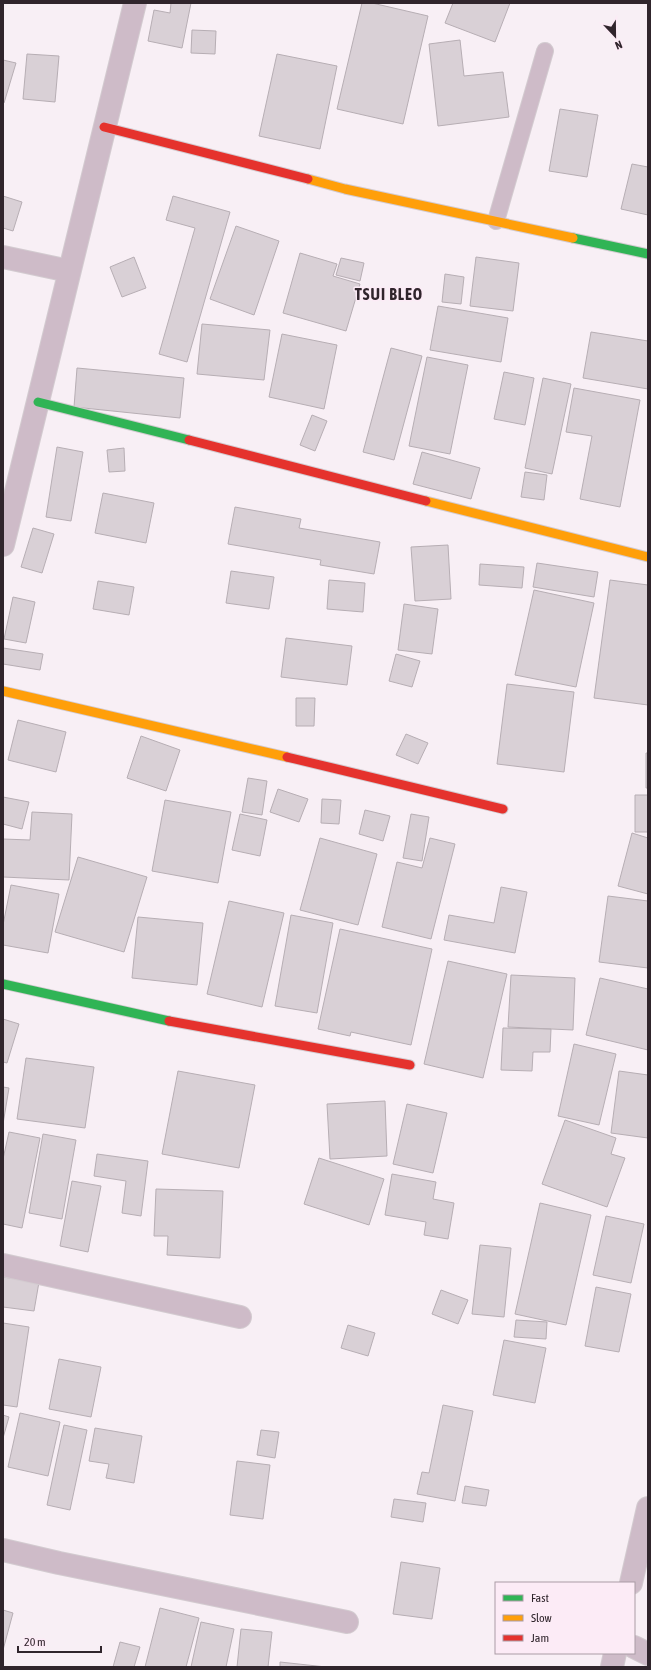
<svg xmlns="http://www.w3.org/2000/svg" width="651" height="1670" font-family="'Asap Condensed',sans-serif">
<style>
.building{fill:#d9d0d6;stroke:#b7aeb4}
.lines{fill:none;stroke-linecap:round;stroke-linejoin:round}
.lane-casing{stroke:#d3cbd0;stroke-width:18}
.street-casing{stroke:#d3cbd0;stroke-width:24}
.fast-casing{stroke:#d3cbd0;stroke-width:11}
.slow-casing{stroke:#d3cbd0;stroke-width:11}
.jam-casing{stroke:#d3cbd0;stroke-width:11}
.lane{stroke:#cebbc8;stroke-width:16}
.street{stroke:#cebbc8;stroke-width:22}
.fast{stroke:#30b455;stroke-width:9}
.slow{stroke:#ff9f0a;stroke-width:9}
.jam{stroke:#e5322d;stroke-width:9}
.labels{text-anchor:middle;stroke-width:3;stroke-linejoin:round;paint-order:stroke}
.district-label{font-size:16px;font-weight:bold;letter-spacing:1px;fill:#30252c;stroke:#fcebf6}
</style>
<rect width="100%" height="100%" fill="#f8eff5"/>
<path class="building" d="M171,3H191L182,48L148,41L154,10L170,13Z
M362,3H372L428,16L403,124L337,109Z
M453,3H510L495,42L445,23Z
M192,30L216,31L215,54L191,53Z
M460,40L464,76L503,72L509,117L438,126L429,44Z
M27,54L59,56L55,102L23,99Z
M277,54L337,66L320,149L259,136Z
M3,60L16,63L4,103L3,102Z
M560,109L598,115L587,177L549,171Z
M632,164L648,167V215L621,209Z
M3,196L22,202L13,231L3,228Z
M173,196L230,212L187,362L159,354L195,228L166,220Z
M236,226L279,241L254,315L210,299Z
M300,253L337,264L333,276L360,284L346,331L283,313Z
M134,257L146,288L122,297L110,267Z
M476,257L519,263L513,311L470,306Z
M341,258L364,263L360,281L336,275Z
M445,274L464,277L461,304L442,302Z
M438,306L508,318L501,362L430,350Z
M202,324L270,330L264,380L197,374Z
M591,332L648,341V389L583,378Z
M282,334L337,345L324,409L269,397Z
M391,348L422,356L394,460L363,452Z
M427,357L468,365L450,454L409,446Z
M77,368L184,378L180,418L74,407Z
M504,372L534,378L525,425L494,419Z
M543,378L571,384L552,474L525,468Z
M574,388L640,400L620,507L580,499L592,436L566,432Z
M312,415L327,421L315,451L300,445Z
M57,447L83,452L71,521L46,517Z
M124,448L125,471L109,472L107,450Z
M422,452L480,468L471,499L413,484Z
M525,472L547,475L544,500L521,497Z
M103,493L154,503L146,543L95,533Z
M235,507L301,519L299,528L380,542L374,574L320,565L321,560L228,544Z
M33,528L54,534L42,573L21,567Z
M448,545L451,599L415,601L411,547Z
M537,563L598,572L594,597L533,587Z
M480,564L524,567L522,588L479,585Z
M231,571L274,577L269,609L226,603Z
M329,580L365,583L363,612L327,609Z
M610,580L648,585V705L594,698Z
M98,581L134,587L129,615L93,609Z
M534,590L594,603L576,687L515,675Z
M13,597L35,602L26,643L4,639Z
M404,604L438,609L432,654L398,650Z
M286,638L352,646L347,685L281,677Z
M3,648L43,654L40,670L3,664Z
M396,654L420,661L412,687L389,681Z
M507,684L574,692L564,772L497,764Z
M296,698H315L314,726H296Z
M18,720L66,732L56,772L8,760Z
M406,734L428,743L418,764L396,755Z
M141,736L180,750L166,791L127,778Z
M646,753H648V788H646Z
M248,778L267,781L262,815L242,812Z
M278,789L308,799L299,822L270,812Z
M635,795H648V832H635Z
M3,797L29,802L22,829L3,824Z
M322,799L341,800L339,824L321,823Z
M165,800L231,812L218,883L152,871Z
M365,810L390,816L383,841L359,834Z
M32,812L72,814L69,880L3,877V839L30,840Z
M240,814L267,820L260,856L232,850Z
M411,814L429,817L422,861L403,858Z
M632,833L648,838V894L618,886Z
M320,838L377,854L358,925L300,910Z
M430,838L455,844L431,939L382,927L397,862L422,868Z
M78,857L147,877L124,952L55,932Z
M11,885L59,894L48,953L3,945V925Z
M501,887L527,892L515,953L444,940L449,915L494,923Z
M608,896L648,901V968L599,962Z
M229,901L284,913L262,1007L207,994Z
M291,915L333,923L317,1013L275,1006Z
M138,917L203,923L197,985L132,978Z
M340,929L432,949L411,1045L351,1032L350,1036L318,1029Z
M448,961L507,974L483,1078L424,1064Z
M511,975L575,978L573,1030L508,1027Z
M600,978L648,989V1050L586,1035Z
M3,1019L19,1024L7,1063L3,1062Z
M503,1028L551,1029L550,1052H533L532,1071L501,1070Z
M574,1044L616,1054L599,1125L558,1116Z
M26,1058L94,1067L85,1128L17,1119Z
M178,1071L255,1085L239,1168L162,1154Z
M619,1071L648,1075V1138L611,1133Z
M3,1087L9,1088L3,1124Z
M385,1101L387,1156L330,1159L327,1104Z
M407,1104L447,1113L433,1173L393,1164Z
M565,1120L616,1138L611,1154L625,1158L607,1207L542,1184Z
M9,1132L40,1138L22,1228L3,1224V1159Z
M43,1134L76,1140L62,1219L29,1213Z
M97,1154L148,1161L141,1216L122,1213L126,1181L94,1176Z
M319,1158L384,1179L369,1225L304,1204Z
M392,1174L436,1182L433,1199L454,1203L448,1239L424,1235L426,1222L385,1215Z
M72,1181L101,1186L88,1252L60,1246Z
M156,1189L223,1191L220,1258L167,1255L168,1236H154Z
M540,1203L591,1215L566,1325L515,1314Z
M606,1216L644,1224L631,1283L593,1275Z
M480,1245L511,1248L504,1317L472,1314Z
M3,1277L39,1282L34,1311L3,1307Z
M596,1287L631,1294L619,1352L585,1346Z
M441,1290L468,1300L458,1324L432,1314Z
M516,1320L547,1322L546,1339L514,1337Z
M3,1323L29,1327L17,1407L3,1405Z
M348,1325L375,1333L368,1356L341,1348Z
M504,1340L546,1348L535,1403L493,1395Z
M59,1359L101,1367L91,1417L49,1409Z
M443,1405L473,1411L455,1501L417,1494L422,1472L429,1473Z
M20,1413L60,1422L48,1476L8,1467Z
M3,1415L9,1417L3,1438Z
M64,1425L87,1430L70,1510L47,1505Z
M95,1428L142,1436L134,1483L106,1478L109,1464L89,1461Z
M261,1430L279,1432L275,1458L257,1455Z
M237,1461L270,1465L263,1519L230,1515Z
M465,1486L489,1490L486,1506L462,1503Z
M394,1499L426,1503L423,1522L391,1517Z
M401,1562L440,1568L432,1619L393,1614Z
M160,1608L199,1618L186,1667H145Z
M3,1610L13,1613L3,1650Z
M201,1622L234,1629L226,1667H191Z
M241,1629L272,1632L268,1667H237Z
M120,1642L140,1647L134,1667H113Z
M280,1662L326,1667H280Z"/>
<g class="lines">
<g class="lane-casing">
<path id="lane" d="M496,221L545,51"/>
</g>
<g class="street-casing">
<path id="street" d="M3,257L69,271
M3,545L135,3
M3,1265L240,1317
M3,1550L59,1563L347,1622
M631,1583L648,1508
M634,1647L648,1654
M612,1667L615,1653"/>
</g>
<g class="fast-casing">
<path id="fast" d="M573,238L648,254
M38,402L189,440
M3,984L169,1021"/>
</g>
<g class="slow-casing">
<path id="slow" d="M308,179L345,189L573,238
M426,501L648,557
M3,691L287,757"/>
</g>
<g class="jam-casing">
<path id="jam" d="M104,127L308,179
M189,440L426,501
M287,757L503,809
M169,1021L410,1065"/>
</g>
<use href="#lane" class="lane"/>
<use href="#street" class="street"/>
<use href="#fast" class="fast"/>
<use href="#slow" class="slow"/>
<use href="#jam" class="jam"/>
</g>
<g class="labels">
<g class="district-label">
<text x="389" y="300">TSUI BLEO</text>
</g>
</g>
<rect width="651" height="1670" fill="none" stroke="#30252c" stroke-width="8"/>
<rect x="495" y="1582" width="140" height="72" fill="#fcebf6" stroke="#aa9ca5"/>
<rect x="503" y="1595" width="20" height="6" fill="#30b455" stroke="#aa9ca5"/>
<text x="531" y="1602" font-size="12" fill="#30252c">Fast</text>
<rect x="503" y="1615" width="20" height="6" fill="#ff9f0a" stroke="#aa9ca5"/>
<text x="531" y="1622" font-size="12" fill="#30252c">Slow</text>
<rect x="503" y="1635" width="20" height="6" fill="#e5322d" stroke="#aa9ca5"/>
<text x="531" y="1642" font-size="12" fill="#30252c">Jam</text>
<g transform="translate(615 36) rotate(158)" stroke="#fcebf6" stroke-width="3" paint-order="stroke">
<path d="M0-3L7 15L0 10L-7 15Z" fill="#30252c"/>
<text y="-6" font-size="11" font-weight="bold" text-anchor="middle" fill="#30252c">N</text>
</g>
<path d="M18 1646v6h83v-6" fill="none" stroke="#30252c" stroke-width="2"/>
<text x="24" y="1646" font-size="12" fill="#30252c" stroke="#fcebf6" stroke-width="3" paint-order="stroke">20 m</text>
</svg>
